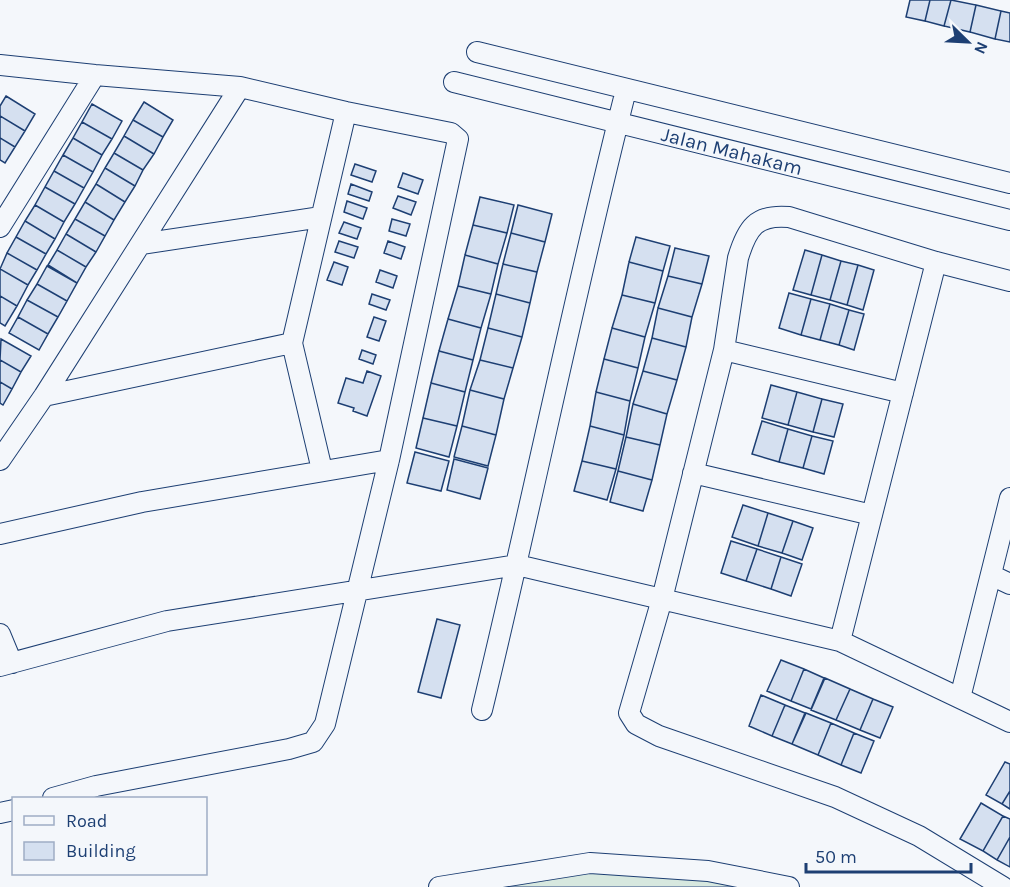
<svg xmlns="http://www.w3.org/2000/svg" width="1010" height="887" font-family="Karla,sans-serif">
<style>
.green{fill:#d7e8df;stroke:#687fa3;stroke-width:1.5}
.building{fill:#d5e0f0;stroke:#1d3f73;stroke-width:1.5}
.lines{fill:none;stroke-linecap:round;stroke-linejoin:round}
.minor-casing{stroke:#1d3f73;stroke-width:22}
.minor{stroke:#f4f7fb;stroke-width:20}
.labels{text-anchor:middle;stroke-width:4.5;stroke-linejoin:round;paint-order:stroke}
.street-label{font-size:20px;fill:#1d3f73;stroke:#f4f7fb}
</style>
<rect width="100%" height="100%" fill="#f4f7fb"/>
<path class="green" d="M590,863L789,887H439Z"/>
<path class="building" d="M910,0H930L925,21L906,17Z
M930,0H951L944,26L925,21Z
M951,0L976,5L970,32L944,26Z
M976,5L1001,11L995,39L970,32Z
M1001,11L1010,13V42L995,39Z
M6,96L35,114L25,131L0,116V106Z
M144,102L173,120L163,137L133,120Z
M92,104L122,121L112,139L82,122Z
M0,116L25,131L15,147L0,138Z
M133,120L163,137L154,154L124,136Z
M82,122L112,139L102,155L73,138Z
M124,136L154,154L143,170L114,153Z
M0,138L15,147L5,163L0,160Z
M73,138L102,155L93,172L63,155Z
M114,153L143,170L135,186L105,168Z
M63,155L93,172L84,188L54,171Z
M355,164L376,171L372,182L351,175Z
M105,168L135,186L125,202L96,184Z
M54,171L84,188L75,204L45,187Z
M403,173L423,180L418,194L398,187Z
M96,184L125,202L114,220L85,202Z
M351,184L372,192L369,201L348,194Z
M45,187L75,204L64,222L35,205Z
M398,196L416,202L411,215L393,208Z
M480,197L514,205L507,233L473,225Z
M347,201L367,208L363,219L344,212Z
M85,202L114,220L105,236L75,219Z
M35,205L64,222L55,239L25,221Z
M518,205L552,214L545,242L511,233Z
M75,219L105,236L96,252L66,234Z
M392,219L410,224L406,236L389,231Z
M25,221L55,239L46,254L16,237Z
M344,222L361,228L357,239L339,233Z
M473,225L507,233L498,264L465,255Z
M511,233L545,242L537,272L503,264Z
M66,234L96,252L86,267L57,250Z
M16,237L46,254L37,270L7,253Z
M636,237L670,246L663,271L629,262Z
M339,241L358,247L354,258L335,252Z
M388,241L405,247L401,259L384,253Z
M675,248L709,256L702,284L668,276Z
M57,250L86,267L77,283L48,265Z
M805,250L822,255L811,295L793,290Z
M7,253L37,270L28,285L0,269Z
M465,255L498,264L491,294L458,286Z
M822,255L841,261L830,300L811,295Z
M841,261L858,265L847,305L830,300Z
M334,262L348,267L342,285L327,280Z
M629,262L663,271L655,303L622,295Z
M503,264L537,272L530,303L496,294Z
M858,265L874,270L863,310L847,305Z
M47,266L77,283L67,301L37,284Z
M0,269L28,285L17,306L0,296Z
M380,270L397,276L393,288L376,282Z
M668,276L702,284L692,317L658,308Z
M37,284L67,301L58,317L27,300Z
M458,286L491,294L481,328L448,319Z
M789,293L811,299L801,335L779,328Z
M372,294L390,300L386,310L369,304Z
M496,294L530,303L522,337L488,328Z
M622,295L655,303L645,337L612,328Z
M0,296L17,306L5,326L0,323Z
M811,299L830,304L820,340L801,335Z
M27,300L58,317L48,334L18,317Z
M830,304L849,310L839,345L820,340Z
M658,308L692,317L686,347L652,338Z
M849,310L864,314L854,350L839,345Z
M18,317L48,334L39,350L9,333Z
M374,317L386,321L379,341L367,337Z
M448,319L481,328L473,360L439,351Z
M488,328L522,337L513,368L480,360Z
M612,328L645,337L638,368L604,359Z
M652,338L686,347L677,380L643,371Z
M1,339L31,356L21,372L0,360Z
M362,350L376,355L373,364L359,359Z
M439,351L473,360L465,392L431,383Z
M604,359L638,368L630,401L596,392Z
M0,360L21,372L12,389L0,382Z
M480,360L513,368L504,399L470,390Z
M367,371L381,376L367,416L353,411L354,408L338,403L346,378L363,383Z
M643,371L677,380L667,414L633,404Z
M0,382L12,389L3,405L0,403Z
M431,383L465,392L457,426L423,418Z
M771,385L797,392L788,425L762,418Z
M470,390L504,399L496,435L462,426Z
M596,392L630,401L624,435L590,426Z
M797,392L822,399L813,432L788,425Z
M822,399L843,404L834,437L813,432Z
M633,404L667,414L660,445L626,437Z
M423,418L457,426L449,457L416,448Z
M762,421L788,429L779,462L752,454Z
M462,426L496,435L488,466L454,457Z
M590,426L624,435L616,469L582,461Z
M788,429L812,436L803,468L779,462Z
M812,436L833,441L824,474L803,468Z
M626,437L660,445L652,480L618,471Z
M415,452L449,461L441,491L407,483Z
M454,459L488,468L480,499L447,490Z
M582,461L616,469L607,500L574,491Z
M618,471L652,480L643,511L610,502Z
M743,505L768,513L758,546L732,537Z
M768,513L793,521L782,553L758,546Z
M793,521L813,528L802,560L782,553Z
M731,541L757,549L746,581L721,573Z
M757,549L781,557L771,589L746,581Z
M781,557L802,564L791,596L771,589Z
M437,619L460,625L441,698L418,692Z
M781,660L804,669L791,701L767,691Z
M804,669L824,678L811,709L791,701Z
M825,678L850,689L836,720L811,710Z
M850,689L873,699L860,730L836,720Z
M761,695L785,705L772,736L749,726Z
M873,699L893,707L880,738L860,730Z
M785,705L805,713L792,744L772,736Z
M806,713L831,723L818,755L792,744Z
M831,723L854,733L841,765L818,755Z
M854,733L874,741L861,773L841,765Z
M1005,762L1010,764V791L1002,804L986,795Z
M1010,791V809L1002,804Z
M981,803L1003,816L983,851L960,839Z
M1003,816L1010,819V837L997,860L983,851Z
M1010,837V867L997,860Z"/>
<g class="lines">
<g class="minor-casing">
<path id="minor" d="M477,52L1010,183
M0,65L95,75L240,87L346,112L451,133L458,139L389,460L325,724L313,742L289,749L96,786L53,798
M454,82L1010,220
M0,227L95,75
M141,244L321,217
M724,350L903,393
M44,396L292,343
M0,460L44,396L240,87
M322,470L292,343L346,112
M693,473L872,515
M0,534L142,502L389,460
M991,575L1010,584
M0,634L12,663
M840,641L936,262
M0,666L167,621L517,565L840,641L1010,722
M960,698L1010,498
M482,710C532,504 574,295 626,90
M0,813L14,810
M439,887L590,863L708,871L789,887
M1003,887L919,836L835,797L659,736L636,724L629,713L662,599L724,350L738,258C747,228 756,214 789,217L936,262L1010,281"/>
</g>
<use href="#minor" class="minor"/>
</g>
<g class="labels">
<g class="street-label">
<text transform="translate(732 151) rotate(14)" y="7">Jalan Mahakam</text>
</g>
</g>
<rect x="12" y="797" width="195" height="78" fill="#f4f7fb" stroke="#9eadc5" stroke-width="1.5"/>
<rect x="24" y="816" width="30" height="9" fill="#f4f7fb" stroke="#9eadc5" stroke-width="1.5"/>
<text x="66" y="827" font-size="18" fill="#1d3f73">Road</text>
<rect x="24" y="842" width="30" height="18" fill="#d5e0f0" stroke="#9eadc5" stroke-width="1.5"/>
<text x="66" y="857" font-size="18" fill="#1d3f73">Building</text>
<g transform="translate(968 42) rotate(114)" stroke="#f4f7fb" stroke-width="4.5" paint-order="stroke">
<path d="M0-4.5L10 22L0 15L-10 22Z" fill="#1d3f73"/>
<text y="-9" font-size="16" font-weight="bold" text-anchor="middle" fill="#1d3f73">N</text>
</g>
<path d="M806 863v9h165v-9" fill="none" stroke="#1d3f73" stroke-width="3"/>
<text x="815" y="863" font-size="18" fill="#1d3f73" stroke="#f4f7fb" stroke-width="4.5" paint-order="stroke">50 m</text>
</svg>
